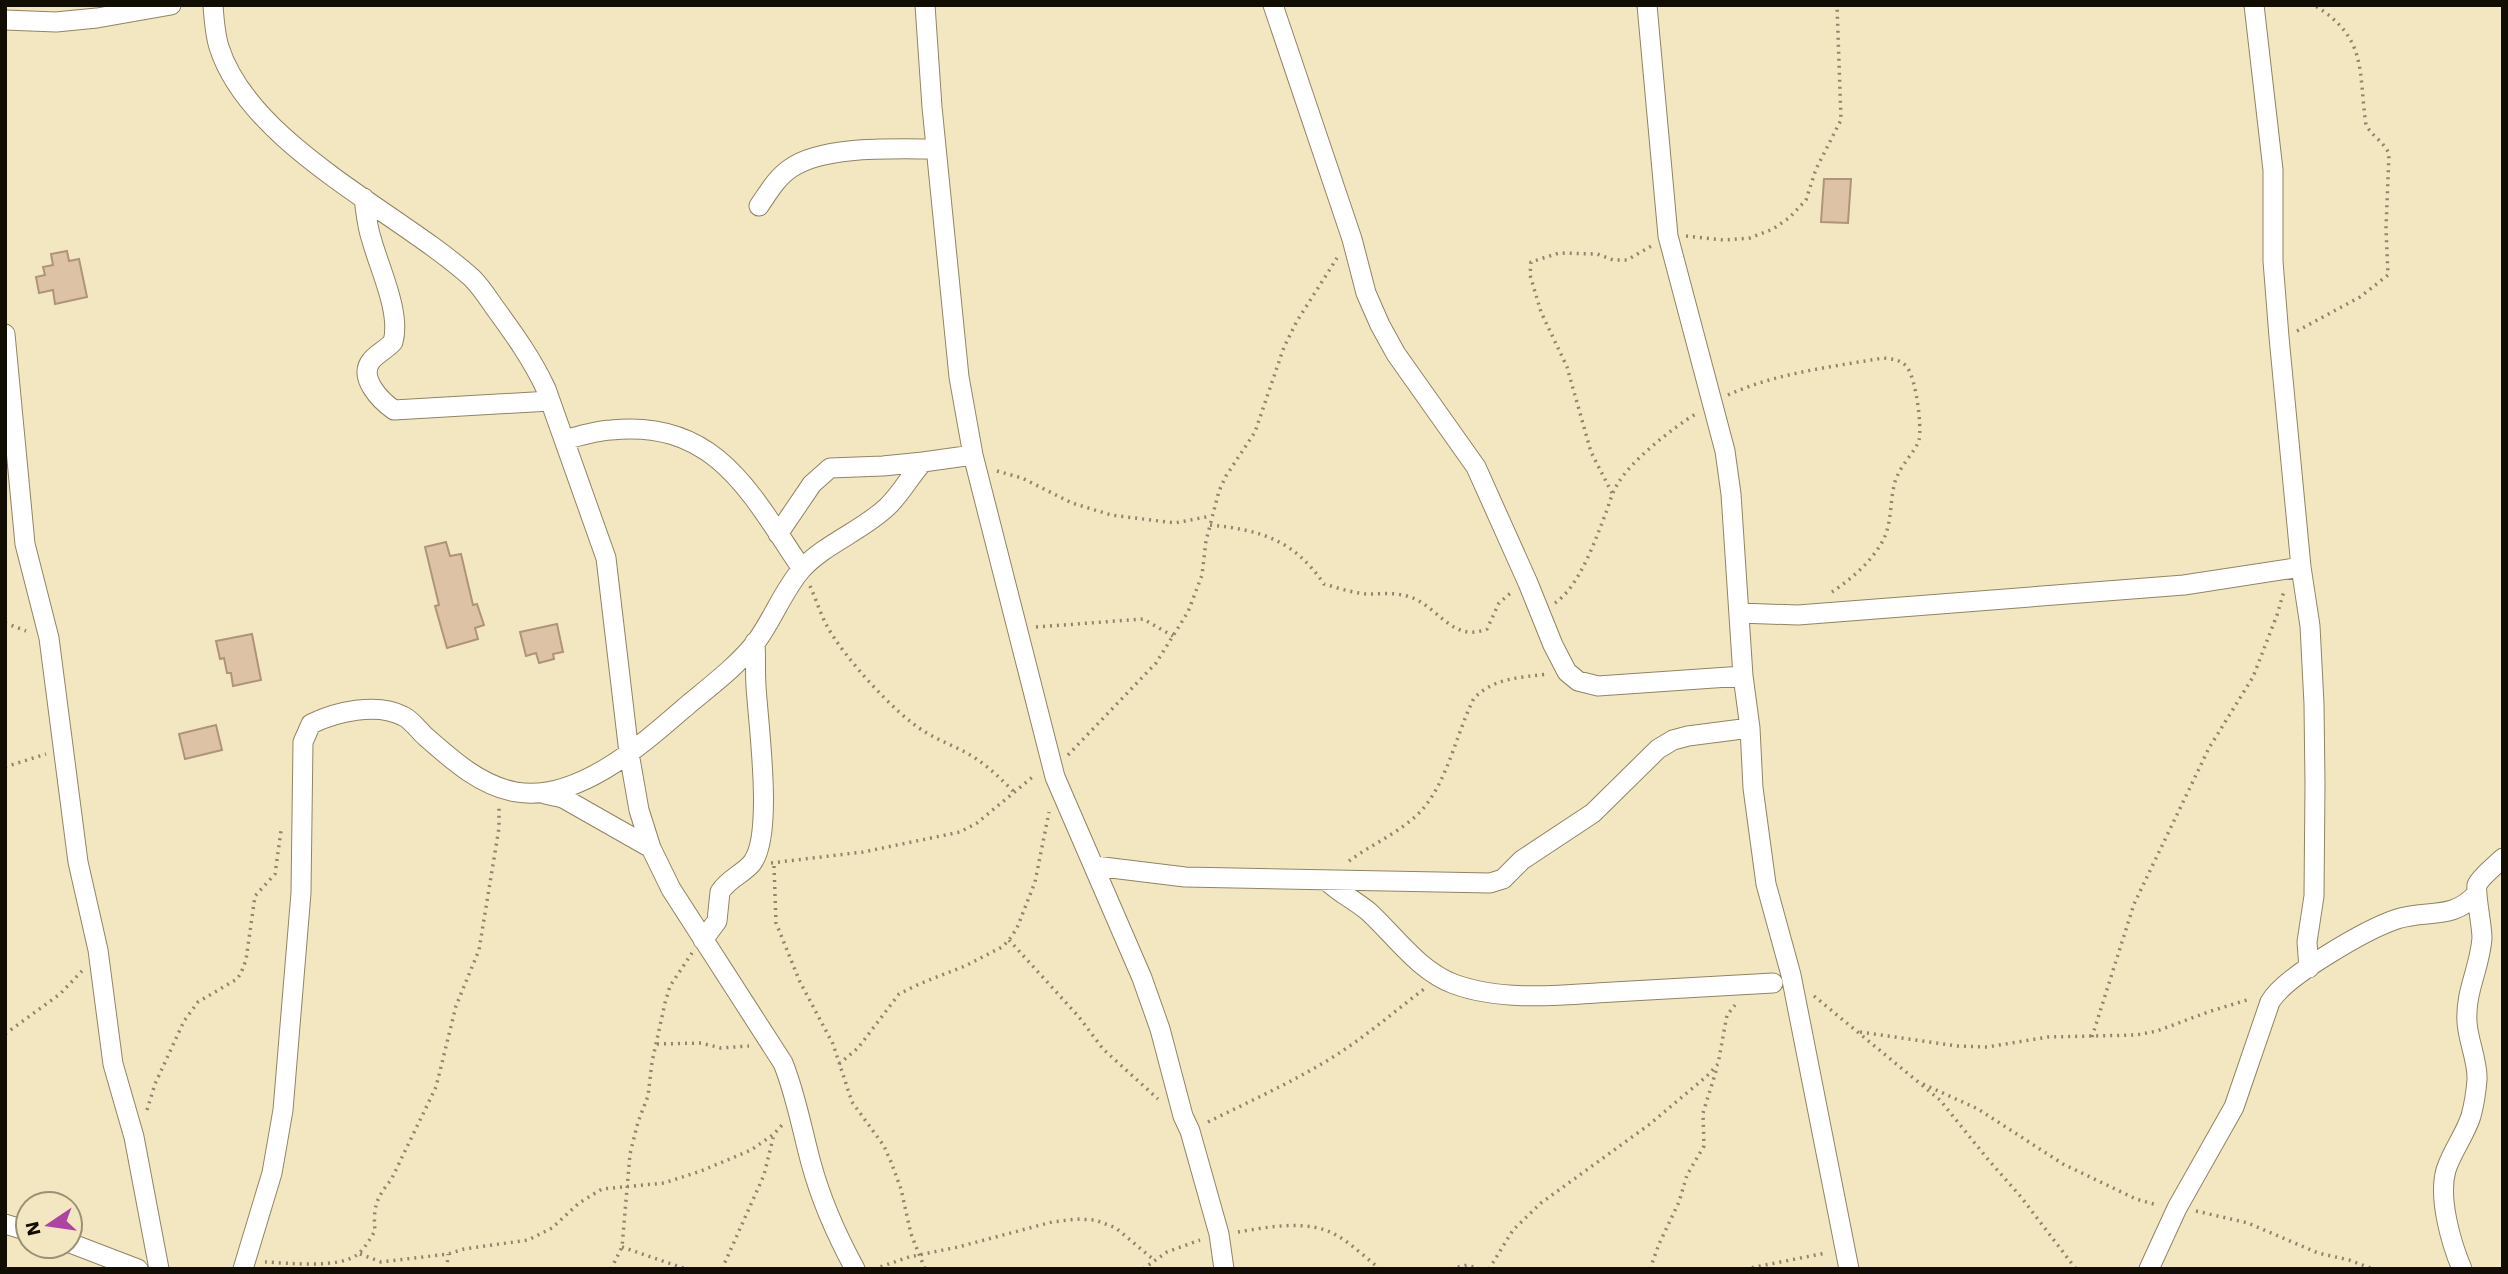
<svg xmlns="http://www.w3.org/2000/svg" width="2508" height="1274" font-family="'Work Sans',sans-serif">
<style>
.building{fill:#dec2a6;stroke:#ae9479;stroke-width:2}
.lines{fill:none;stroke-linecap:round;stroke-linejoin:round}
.street-casing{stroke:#908463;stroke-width:21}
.path{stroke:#8e866c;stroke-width:3.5;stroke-dasharray:2 5;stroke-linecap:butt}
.street{stroke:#fff;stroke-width:19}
</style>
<rect width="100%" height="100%" fill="#f3e7c2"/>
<path class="building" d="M1824,179H1851L1848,223L1821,222Z
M67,251L69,261L79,259L87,297L55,304L53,290L39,293L36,277L45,275L43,267L53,265L51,254Z
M446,542L450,556L461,554L473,605L477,604L484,625L475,628L478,639L447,648L435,606L439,605L425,547Z
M557,624L563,652L553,654L554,659L539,663L536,653L526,656L520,632Z
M252,634L261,680L233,686L231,673H227L224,658L220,659L216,641Z
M216,725L222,750L185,759L179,734Z"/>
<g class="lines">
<g class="street-casing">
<path id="street" d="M213,5C214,20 215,34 219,47C250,145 399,212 472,278C481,287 488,298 495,308C514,334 532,359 546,389L606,558L629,753L639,810L651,848L671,889L783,1063C796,1095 802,1130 811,1163C821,1200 837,1236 855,1269
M925,5L932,107L959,377L973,455L1055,777L1142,978L1160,1029L1183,1116L1190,1131L1219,1234L1224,1269
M1273,5L1352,239L1366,293L1380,325L1396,354L1476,467L1528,583L1553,645L1567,672L1578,681L1598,686L1743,676
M1647,5L1668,236L1725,451L1731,494L1743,676L1750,728L1753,788L1766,884L1791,975L1849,1269
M2254,5L2273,170V261L2279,337L2301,567L2310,626L2314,704L2315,784L2314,896L2307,942L2309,968
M5,20L56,22L97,18L171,5
M364,198C366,213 367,227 372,241C380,270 401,313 393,342C387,349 376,354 371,361C358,378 381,401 394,410L550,401
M759,206C768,193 777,177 791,168C824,145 896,149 936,149
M5,334L25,544L49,638L78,862L98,950L113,1064L134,1137L159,1269
M564,440C579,436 595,431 611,430C716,419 751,494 802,569
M778,534L812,484L830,468L883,466L923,462
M1739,613L1798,615L2184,585L2301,567
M545,794L563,798L651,848
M1095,866L1185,877L1490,883L1503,879L1522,860L1593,813L1658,749L1673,740L1688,736L1750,728
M1326,880C1339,893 1355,900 1369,912C1395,936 1419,971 1454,984C1503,1002 1562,995 1613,992C1666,989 1719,986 1773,983
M703,940L717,921L720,892C728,879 743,874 752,863C774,835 758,723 756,686C755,671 756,657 755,642
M5,1224L28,1231
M70,1243L138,1269
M243,1269L272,1173L283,1110L301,893L303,742L311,724C335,712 377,702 403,716C412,720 419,731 426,737C452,760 481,786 516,792C579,803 646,741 690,703C713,684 738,665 756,642C773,619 783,591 801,570C824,544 862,531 887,507C901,494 910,476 923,462L973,455
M2149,1269L2177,1208L2234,1107L2270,1002C2285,976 2367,929 2397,919C2427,909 2453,921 2477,893
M2462,1269C2451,1243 2438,1198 2446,1170C2452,1151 2465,1135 2471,1116C2474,1105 2476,1092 2477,1080C2478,1061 2468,1041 2467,1022C2465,991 2480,968 2482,938C2482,925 2475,893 2477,885C2481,876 2495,866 2503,858"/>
</g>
<path class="path" d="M1686,236L1724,240L1750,238L1773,229L1789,218L1806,200L1816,169L1841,120L1837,5
M2297,331L2360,297L2388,275L2386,228L2389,154C2384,142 2372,136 2366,125C2358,70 2368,38 2314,5
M1728,395C1776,373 1831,367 1883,358C1892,359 1900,359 1907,367C1916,379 1922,425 1919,440C1916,451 1900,465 1895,482C1889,503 1893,524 1881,544C1869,564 1851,579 1832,592
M997,471L1022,478L1072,503L1111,515L1175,523L1211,516
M1612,493L1591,452L1567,367L1541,312L1530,275L1531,262L1559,253L1597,254L1613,260H1627L1653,245
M1210,525C1261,530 1294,540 1324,584C1338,588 1353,593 1367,594C1381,594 1396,592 1410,597C1438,606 1452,643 1487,629L1499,603L1513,591
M810,586C816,599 820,613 827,626C843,656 895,714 925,732C940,741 957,747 972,756C988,766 1000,778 1013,791
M1555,603C1580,586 1596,538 1607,510C1610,501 1612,493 1617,485C1631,460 1673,428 1697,413
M5,623L26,631
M1036,627L1143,619L1173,636
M1068,755L1156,663L1188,612L1202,575L1206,541L1219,491L1226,476L1255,432L1284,347L1297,321L1337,258
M5,767L46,754
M1349,861C1372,844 1401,832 1421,811C1448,781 1456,734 1474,698C1496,677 1519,678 1548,674
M771,863L863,852L960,832L977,823L1035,775
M774,866L776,923L800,982L833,1044L852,1102L884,1146L891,1162L901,1189L911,1234L925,1269
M1009,940L1079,1017L1103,1049L1158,1099
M1814,996L1940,1100L1986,1157L2021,1197L2076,1269
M1860,1032L1957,1046L1987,1047L2048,1037L2136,1035L2157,1031L2208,1012L2250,999
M5,1034L60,994L82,971
M2092,1037L2134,904L2209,748L2253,677L2277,615L2284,591
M657,1044L701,1043L721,1048L749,1046
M839,1064L858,1048L899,994L919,984L965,966L1002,947L1009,940L1017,928L1035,882L1049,812
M1923,1084L1978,1109L2063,1164L2136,1199L2157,1205
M147,1110L155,1084L184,1021L198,1002L237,979L241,973L246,960L255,896L275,874L281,831
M1208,1122C1250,1101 1293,1082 1333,1057C1365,1037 1394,1012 1424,989
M2196,1211L2248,1223L2318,1253L2349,1260L2373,1269
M1238,1232C1268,1227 1309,1219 1336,1235C1352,1244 1366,1258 1380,1269
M622,1247L686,1269
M360,1254L381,1262L448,1254L464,1249L528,1240L552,1228L579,1203L602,1189L664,1183L701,1171L751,1150L774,1134L782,1125
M265,1262C288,1263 340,1269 358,1254C365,1248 370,1239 375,1231C373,1208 376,1198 391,1180L436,1087L456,1006L479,950L499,828V806
M447,1269L448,1254
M611,1269L622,1247L630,1154L638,1122L648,1096L652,1062L665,1003L670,986L692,953
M722,1269L764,1175L774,1134
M874,1269L909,1257L958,1247L1052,1222L1077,1219L1095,1220L1116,1228L1154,1260
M1143,1269L1167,1252L1200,1240
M1451,1269L1467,1265L1480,1269
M1489,1269L1513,1230L1541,1203L1650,1124L1707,1076L1718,1064L1727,1015L1735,1005
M1650,1269L1659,1244L1679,1202L1687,1175L1704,1146L1703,1113L1717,1068
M1745,1269L1826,1253"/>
<use href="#street" class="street"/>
</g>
<rect width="2508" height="1274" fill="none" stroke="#110d02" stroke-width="14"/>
<g transform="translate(49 1225) rotate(257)"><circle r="33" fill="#f3e7c2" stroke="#999075" stroke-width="2"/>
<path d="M0-5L12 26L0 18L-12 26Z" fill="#ae43a3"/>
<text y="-10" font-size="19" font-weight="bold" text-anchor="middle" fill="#110d02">N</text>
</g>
</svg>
